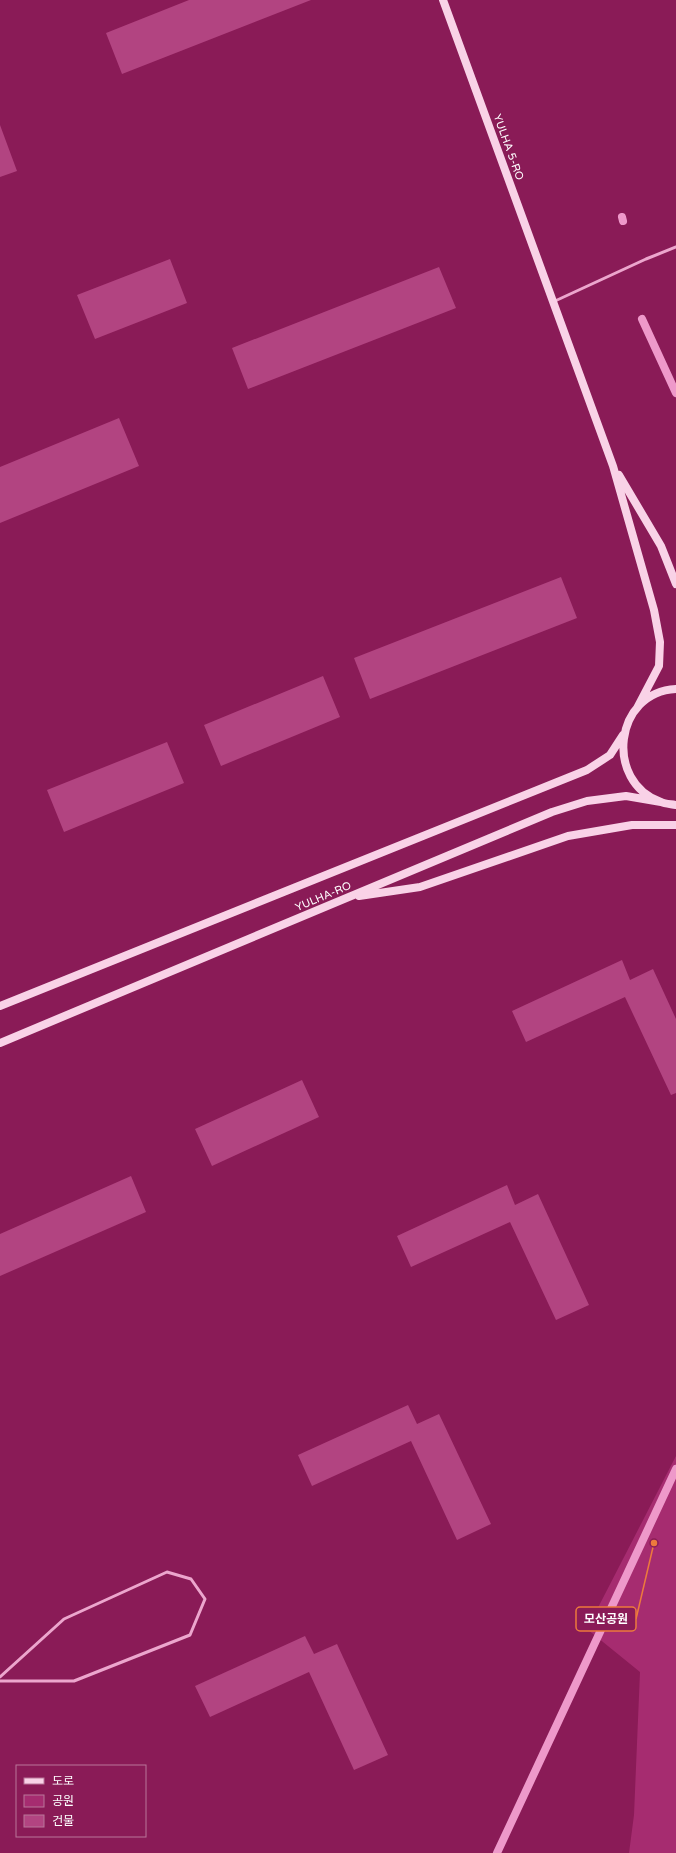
<svg xmlns="http://www.w3.org/2000/svg" width="676" height="1853" font-family="'Varela Round','Noto Sans KR',sans-serif">
<style>
.green{fill:#a62c70}
.lines{fill:none;stroke-linecap:round;stroke-linejoin:round}
.stream{stroke:#ee99ca;stroke-width:8}
.building{fill:#b24481}
.lane{stroke:#eca6cd;stroke-width:3}
.secondary{stroke:#f9d2e7;stroke-width:8}
.labels{text-anchor:middle;stroke-width:3;stroke-linejoin:round;paint-order:stroke}
.street-label{font-size:11px;fill:#fff;stroke:#8a1b57}
.leader{fill:none;stroke:#ed7a3d;stroke-width:1.5}
.callout-dot{fill:#ed7a3d;stroke:#8a1b57;stroke-width:1.5}
.callout{fill:#8a1b57;stroke:#ed7a3d;stroke-width:1.5}
.callout-label{font-size:12px;text-anchor:middle;font-weight:bold;fill:#fff}
</style>
<rect width="100%" height="100%" fill="#8a1b57"/>
<path class="green" d="M676,1456V1853H629L634,1815L640,1672L587,1629Z"/>
<g class="lines">
<path class="stream" d="M622,217L623,221
M642,319L676,393
M497,1853L676,1469"/>
</g>
<path class="building" d="M189,0H311L122,74L106,33Z
M0,125L17,171L0,177Z
M170,259L187,303L95,339L77,295Z
M439,267L456,308L248,389L232,348Z
M119,418L139,466L0,523V467Z
M561,577L577,618L370,699L354,658Z
M323,676L340,717L221,766L204,725Z
M167,742L184,783L64,832L47,790Z
M622,960L630,980L653,969L676,1019V1093L671,1095L625,997L526,1042L512,1011Z
M302,1080L319,1117L212,1166L195,1129Z
M131,1176L146,1212L0,1276V1234Z
M507,1185L515,1205L538,1194L589,1305L556,1320L510,1222L411,1267L397,1236Z
M408,1405L417,1424L439,1414L491,1524L457,1540L411,1441L312,1486L298,1455Z
M305,1636L314,1654L337,1644L388,1755L354,1770L309,1672L210,1717L195,1686Z"/>
<g class="lines">
<path class="lane" d="M555,301L646,259L676,247
M0,1677L64,1619L167,1572L191,1579L205,1599L190,1635L74,1681H0"/>
<path class="secondary" d="M443,0L613,466L654,610L660,642L659,666L637,708
M619,475L661,546L676,584
M676,689C614,692 604,782 661,802C665,804 671,804 676,805
M359,896L420,887L568,836L632,825H676
M0,1006L587,770L610,755L623,735
M0,1043L552,812L587,801L626,796L661,802"/>
</g>
<g class="labels">
<g class="street-label">
<text transform="translate(509 147) rotate(70)" y="4">YULHA 5-RO</text>
<text transform="translate(323 896) rotate(-23)" y="4">YULHA-RO</text>
</g>
</g>
<path class="leader" d="M654 1543L636 1619"/>
<circle class="callout-dot" cx="654" cy="1543" r="4"/>
<rect class="callout" x="576" y="1607" width="60" height="24" rx="4"/>
<g class="callout-label">
<text x="606" y="1623">모산공원</text>
</g>
<rect x="16" y="1765" width="130" height="72" fill="#8a1b57" stroke="#b9769a"/>
<rect x="24" y="1778" width="20" height="6" fill="#f9d2e7" stroke="#b9769a"/>
<text x="52" y="1785" font-size="12" fill="#ffffff">도로</text>
<rect x="24" y="1795" width="20" height="12" fill="#a62c70" stroke="#b9769a"/>
<text x="52" y="1805" font-size="12" fill="#ffffff">공원</text>
<rect x="24" y="1815" width="20" height="12" fill="#b24481" stroke="#b9769a"/>
<text x="52" y="1825" font-size="12" fill="#ffffff">건물</text>
</svg>
